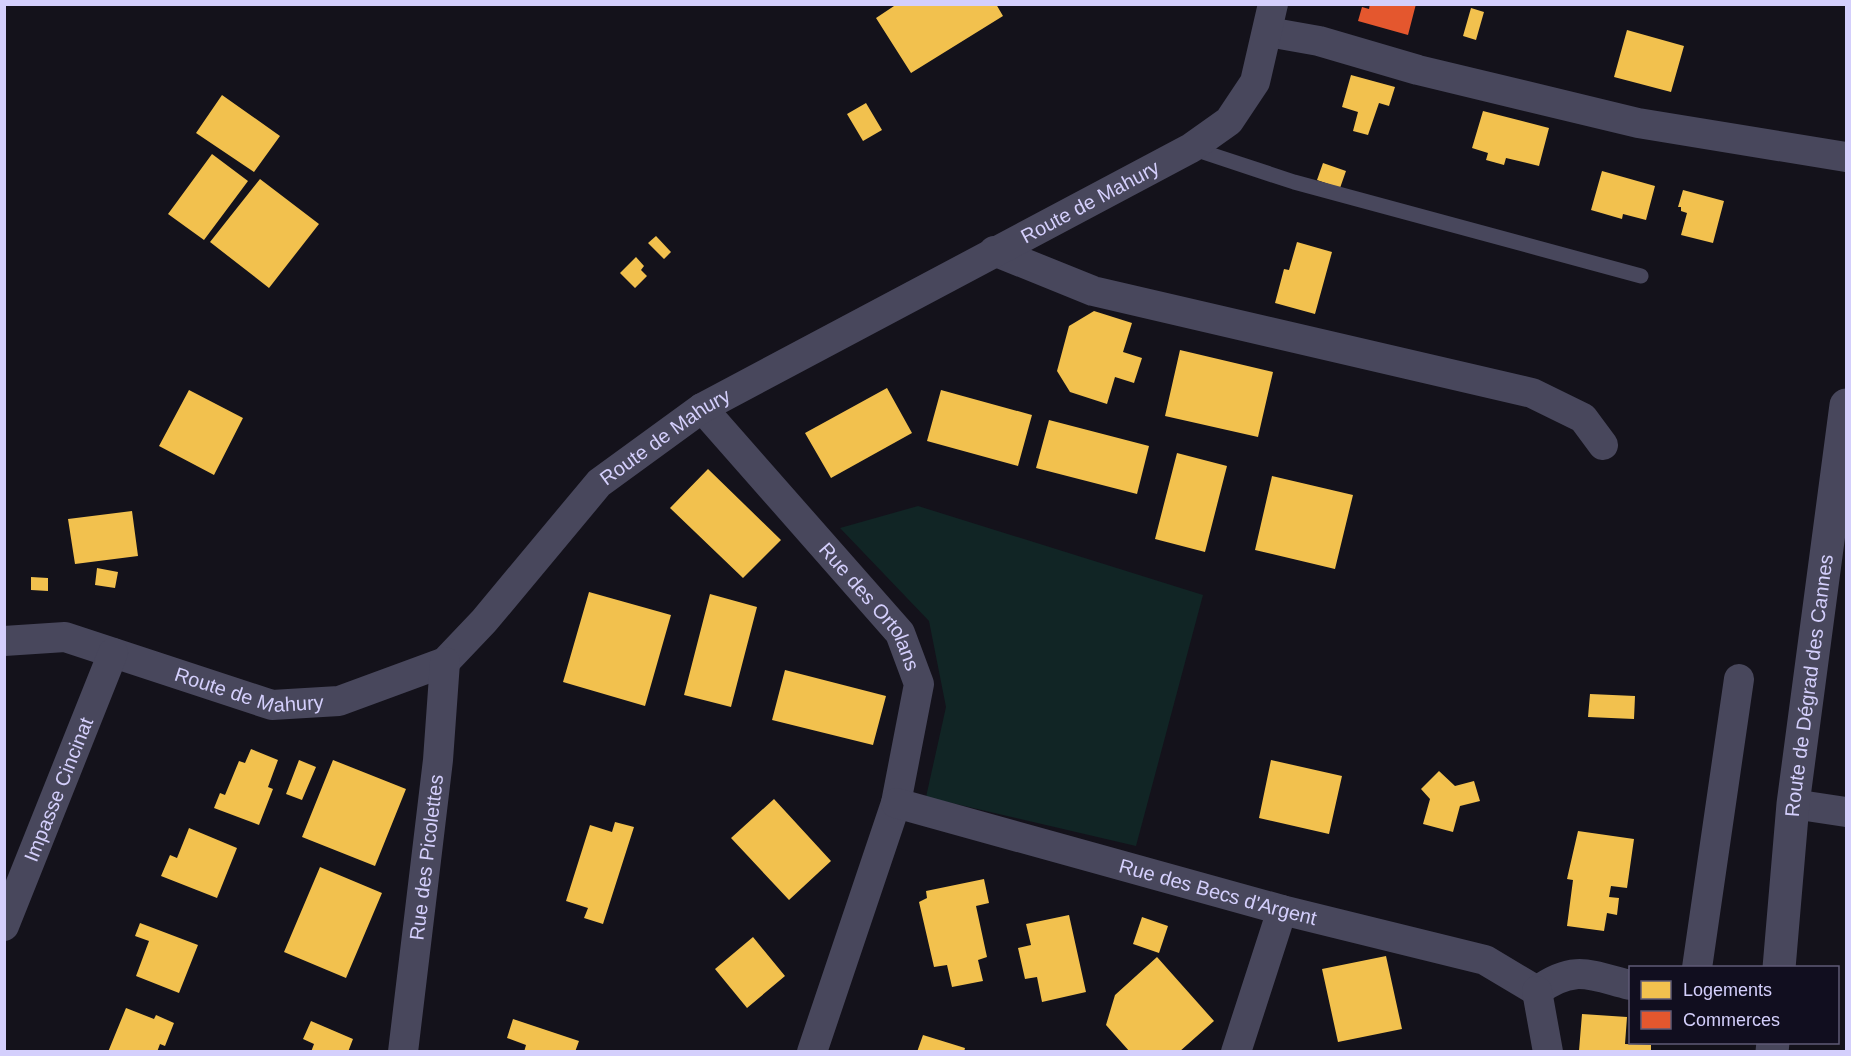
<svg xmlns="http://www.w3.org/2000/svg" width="1851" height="1056" font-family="Arial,sans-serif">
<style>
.green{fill:#112525}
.homes{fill:#f2c14e}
.shops{fill:#e4572e}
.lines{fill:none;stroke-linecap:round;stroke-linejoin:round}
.service{stroke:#48475c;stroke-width:15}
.minor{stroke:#48475c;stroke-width:30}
.tertiary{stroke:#48475c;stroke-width:33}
.labels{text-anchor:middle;stroke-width:6;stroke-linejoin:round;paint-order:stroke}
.street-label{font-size:20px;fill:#d4cffc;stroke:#110e1f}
</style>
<rect width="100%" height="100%" fill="#14121b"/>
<path class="green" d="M918,506L1203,595L1136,846L926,797L946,707L929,621L840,528Z"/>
<path class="homes" d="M897,4H996L1003,16L911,73L876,18Z
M1471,8L1484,12L1476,40L1463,36Z
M1627,30L1684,46L1671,92L1614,77Z
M1351,75L1395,87L1389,106L1379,103L1368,135L1353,131L1358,112L1342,107Z
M222,95L280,136L254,172L196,133Z
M866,103L882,130L863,141L847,114Z
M1483,111L1549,128L1539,166L1506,158L1504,165L1486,160L1488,153L1472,148Z
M212,154L248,181L204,240L168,214Z
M1323,163L1346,171L1340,188L1317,180Z
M1602,171L1655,186L1646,220L1623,214L1622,219L1591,210Z
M260,179L319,224L269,288L210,242Z
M1683,190L1724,201L1713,243L1681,235L1687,213L1681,211V207H1678Z
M656,236L671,252L664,259L648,243Z
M1297,242L1332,252L1315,314L1275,303L1284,269L1289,270Z
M636,257L644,266L641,270L647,276L635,288L620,273Z
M1094,311L1132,323L1123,352L1142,358L1134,383L1115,377L1107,404L1070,392L1057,371L1069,326Z
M1180,350L1273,372L1258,437L1165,416Z
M887,388L912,433L831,478L805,433Z
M189,390L243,418L214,475L159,446Z
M941,390L1032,415L1018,466L927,441Z
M1049,420L1149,446L1137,494L1036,468Z
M1177,453L1227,466L1205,552L1155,539Z
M708,469L781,540L743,578L670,508Z
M1272,476L1353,495L1335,569L1255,550Z
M132,511L138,556L75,564L68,519Z
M97,568L118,572L115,588L95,585Z
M31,577L48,578V591L31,590Z
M589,592L671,615L645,706L563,682Z
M710,594L757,607L731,707L684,695Z
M785,670L886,696L873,745L772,720Z
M1590,694L1635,696L1634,719L1588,717Z
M251,749L278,760L268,787L273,789L259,825L214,808L220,793L225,795L239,761L245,763Z
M299,760L316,767L302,800L286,794Z
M333,760L406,789L375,866L302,837Z
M1271,760L1342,776L1329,834L1259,818Z
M1439,771L1455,786L1474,781L1480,801L1460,806L1453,832L1423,824L1430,799L1421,789Z
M774,799L831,861L789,900L731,838Z
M615,822L634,827L603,924L584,918L588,908L566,901L590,825L612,832Z
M189,828L237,848L217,898L161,876L170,855L177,858Z
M1578,831L1634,839L1627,888L1611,886L1609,897L1619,898L1617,915L1607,913L1604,931L1567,926L1573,880L1567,879Z
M320,867L382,893L346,978L284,952Z
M984,879L989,903L976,906L987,957L978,960L983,981L952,987L947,965L934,967L919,902L927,898L926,891Z
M1069,915L1086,992L1042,1002L1037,977L1025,979L1018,948L1031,945L1026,924Z
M1142,917L1168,926L1159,953L1133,944Z
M140,923L198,945L179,993L136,976L149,941L135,936Z
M753,937L785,976L747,1008L715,969Z
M1386,956L1402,1029L1338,1042L1322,969Z
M1157,957L1214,1021L1179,1052H1130L1106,1025L1115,995Z
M126,1008L154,1019L156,1015L174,1023L165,1046L160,1044L157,1052H108Z
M1582,1014L1627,1017L1625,1044L1651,1045V1052L1579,1051Z
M513,1019L579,1041L575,1052H524L526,1045L507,1038Z
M311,1021L353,1039L348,1052H311L314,1044L303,1039Z
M923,1035L965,1048L964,1052H917Z"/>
<path class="shops" d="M1370,4H1416L1408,35L1358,21L1362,7L1369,9Z"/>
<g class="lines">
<path class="service" d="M1191,148L1294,182L1641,276"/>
<g class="minor">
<path d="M1268,32L1319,41L1418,70L1638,123L1846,157"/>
<path d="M994,251L1093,291L1532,393L1583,418L1603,445"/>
<path id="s1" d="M702,408L900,633L919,684L896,803L812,1052"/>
<path id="s2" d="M4,641L65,637L272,705L339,701L445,662L484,621L599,483L702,408L1191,148L1229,121L1255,82L1273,4"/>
<path id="s3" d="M896,803L1282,910L1485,960L1537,991"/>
<path d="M1793,804L1846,812"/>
<path id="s4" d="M4,926L113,653"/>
<path d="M1697,968L1739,679"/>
<path d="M1537,991C1574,964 1590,975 1630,985"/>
<path d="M1537,991L1548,1052"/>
<path id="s5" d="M403,1052L438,760L445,662"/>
<path d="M1236,1052L1282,910"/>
</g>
<g class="tertiary">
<path id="s6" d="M1779,968L1793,804L1846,405"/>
<path d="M1772,1052L1773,1042"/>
</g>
</g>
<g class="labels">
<g class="street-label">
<text dy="7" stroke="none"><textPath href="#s2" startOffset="1262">Route de Mahury</textPath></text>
<text dy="7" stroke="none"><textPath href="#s2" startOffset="776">Route de Mahury</textPath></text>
<text dy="7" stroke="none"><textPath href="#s1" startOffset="261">Rue des Ortolans</textPath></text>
<text dy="7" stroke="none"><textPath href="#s2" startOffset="254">Route de Mahury</textPath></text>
<text dy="7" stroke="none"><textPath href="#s6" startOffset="284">Route de Dégrad des Cannes</textPath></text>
<text dy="7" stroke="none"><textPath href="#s4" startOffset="147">Impasse Cincinat</textPath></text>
<text dy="7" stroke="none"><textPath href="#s5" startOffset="196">Rue des Picolettes</textPath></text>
<text dy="7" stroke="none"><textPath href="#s3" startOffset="334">Rue des Becs d'Argent</textPath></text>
</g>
</g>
<rect width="1851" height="1056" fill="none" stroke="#d4cffc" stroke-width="12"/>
<rect x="1629" y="966" width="210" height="78" fill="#110e1f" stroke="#5f5b77" stroke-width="1.5"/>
<rect x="1641" y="981" width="30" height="18" fill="#f2c14e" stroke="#5f5b77" stroke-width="1.5"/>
<text x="1683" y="996" font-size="18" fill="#d4cffc">Logements</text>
<rect x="1641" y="1011" width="30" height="18" fill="#e4572e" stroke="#5f5b77" stroke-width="1.5"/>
<text x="1683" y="1026" font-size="18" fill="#d4cffc">Commerces</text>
</svg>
